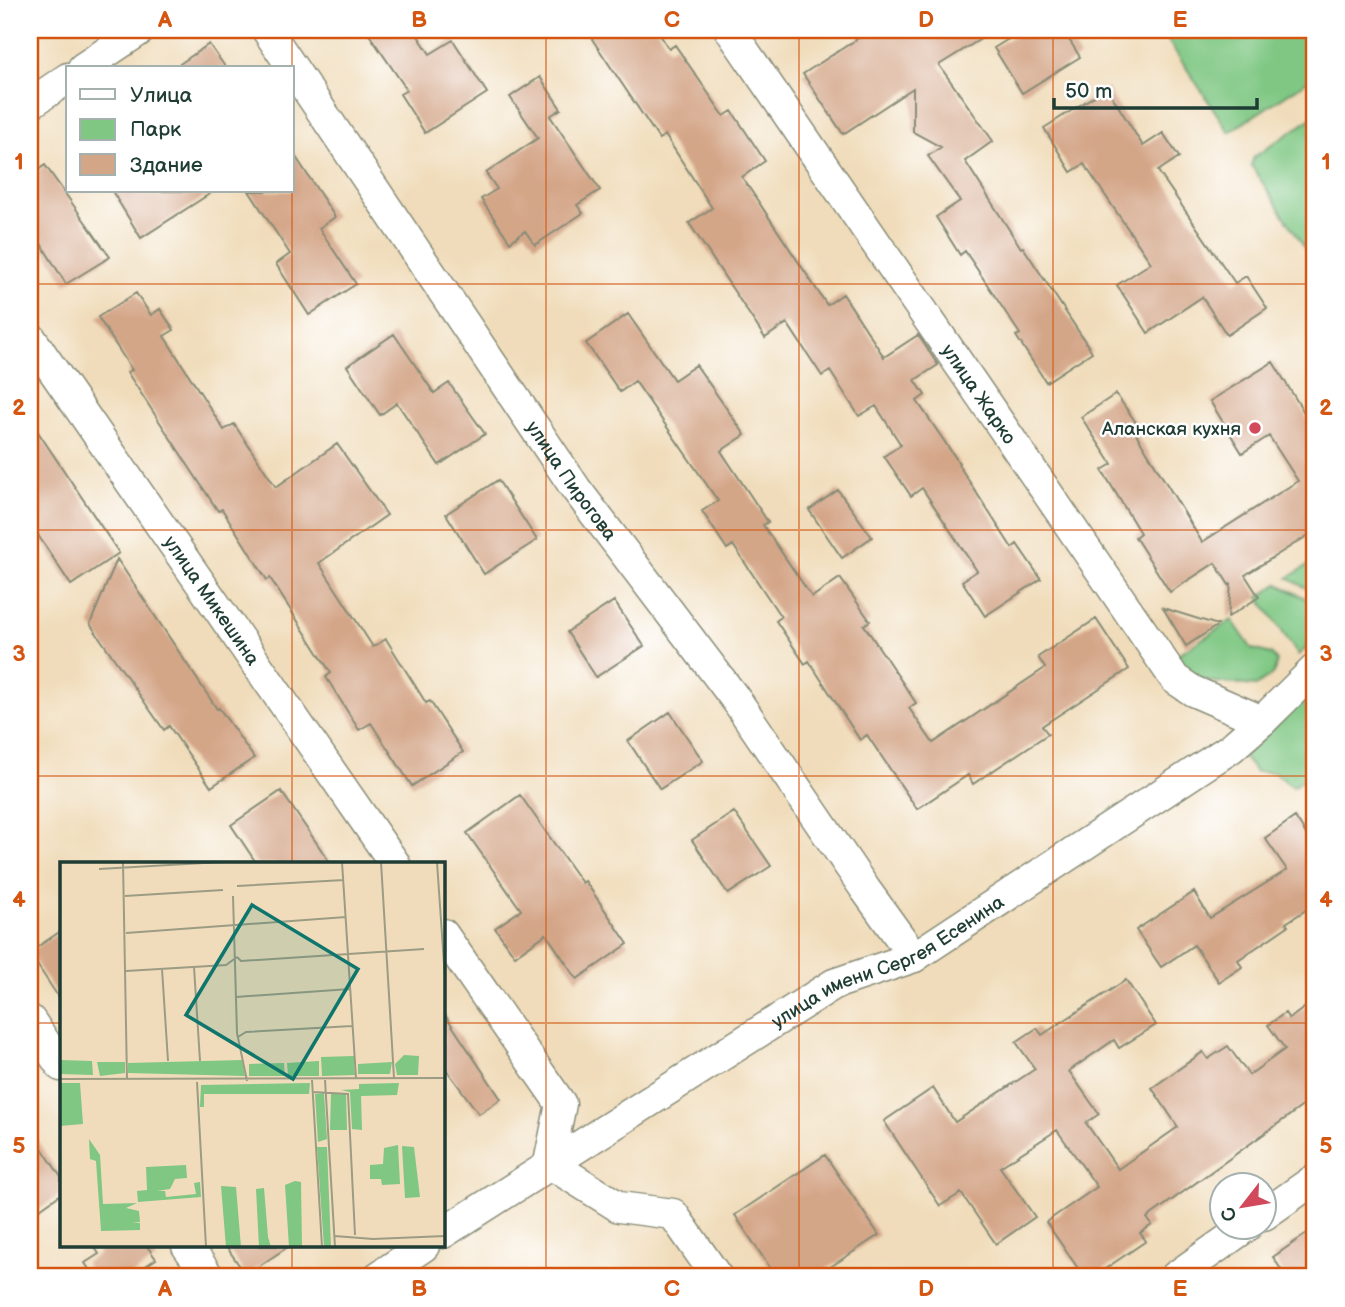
<svg xmlns="http://www.w3.org/2000/svg" width="1345" height="1307" font-family="'Balsamiq Sans',sans-serif">
<style>
.green{fill:#7fc783;stroke:#4f825c;stroke-width:2}
.building{fill:#d4a688}
.lines{fill:none;stroke-linecap:round;stroke-linejoin:round}
.street-casing{stroke:#888c77;stroke-width:33}
.street{stroke:#fff;stroke-width:30}
.grid{fill:none;stroke:#d45610;stroke-width:2;stroke-opacity:0.55}
.poi-dot{fill:#d1495b;stroke:#fff;stroke-width:2.5}
.labels{text-anchor:middle;stroke-width:5;stroke-linejoin:round;paint-order:stroke}
.street-label{font-size:19px;fill:#1f3d34;stroke:#fff}
.poi-label{font-size:19px;fill:#1f3d34;stroke:#fff;text-anchor:end}
.inset-road{fill:none;stroke:#9c9c84;stroke-width:2}
.view{fill:#0f766e;fill-opacity:0.15;stroke:#0f766e;stroke-width:3.5}
.inset-edge{fill:none;stroke:#1f3d34;stroke-width:3.5}
.neatline{fill:none;stroke:#d45610;stroke-width:2.5}
.grid-label{font-size:23px;text-anchor:middle;font-weight:bold;fill:#d45610}
</style>
<rect width="100%" height="100%" fill="#fff"/>
<filter id="ink" filterUnits="userSpaceOnUse"><feTurbulence type="fractalNoise" baseFrequency=".0143" numOctaves="2"/><feDisplacementMap in="SourceGraphic" scale="14" xChannelSelector="R" yChannelSelector="G"/><feConvolveMatrix kernelMatrix="1 2 1 2 8 2 1 2 1" color-interpolation-filters="sRGB"/></filter>
<filter id="wash" filterUnits="userSpaceOnUse"><feTurbulence type="fractalNoise" baseFrequency=".00686" numOctaves="4" result="noise"/><feDisplacementMap in="SourceGraphic" scale="28" xChannelSelector="R" yChannelSelector="G"/><feGaussianBlur stdDeviation="1.57" result="paint"/><feColorMatrix in="noise" values="0 0 0 0 0 0 0 0 0 0 0 0 0 0 0 0 0 1.4 0 .05"/><feComposite in="paint" operator="in"/></filter>
<g filter="url(#wash)">
<rect width="100%" height="100%" fill="#f0dcba"/>
<path class="green" d="M1161,30H1315V76L1229,132Z
M1315,116V263L1251,165L1254,157Z
M1310,564L1315,571V593L1288,578Z
M1278,584L1315,603V641L1298,655L1259,597Z
M1232,620L1252,649L1271,654L1277,661L1274,673L1256,686L1204,681L1172,658Z
M1315,688V770L1293,787L1274,772H1256L1243,757Z"/>
<g id="blocks">
<path class="building" d="M366,30H414L430,54L453,40L487,93L425,133L400,94L407,90Z
M586,30H657L669,49L675,45L724,116L732,111L765,161L742,177L827,305L843,294L884,357L918,335L938,365L915,380L925,395L917,401L959,463L958,464L1012,548L1017,544L1041,579L985,616L962,581L977,571L922,488L911,496L884,456L901,445L876,406L859,416L830,371L822,376L787,323L765,338L689,223L712,208L665,135L659,139Z
M871,30H995L939,65L993,141L965,161L1021,248L1023,247L1092,352L1046,382L1016,336L1020,334L965,251L960,255L936,217L960,201L928,156L941,147L913,132V88L843,134L803,74Z
M1023,30H1063L1080,57L1022,93L994,48Z
M209,44L226,68H174Z
M540,77L561,109L550,116L600,190L577,205L583,213L535,245L525,231L510,242L481,199L497,189L486,173L538,138L510,97Z
M1107,88L1143,146L1163,133L1179,157L1158,171L1235,283L1246,276L1267,308L1227,335L1202,297L1148,333L1117,285L1151,263L1084,164L1071,172L1044,128Z
M292,151L335,217L319,228L356,284L309,315L276,264L290,254L249,191H292Z
M45,165L110,257L66,284L30,226V176Z
M112,191H214L141,238Z
M136,293L151,315L160,309L174,330L164,336L224,430L234,424L276,487L337,444L387,515L319,563L373,647L386,639L426,703L430,701L463,752L412,786L371,723L359,730L326,677L331,673L270,578L267,580L222,509L218,511L127,372L132,370L98,317Z
M628,314L674,380L696,365L745,435L721,451L768,522L763,525L812,597L840,578L870,621L864,625L916,703L909,708L933,743L1045,668L1038,657L1096,619L1129,669L1042,726L1048,734L973,784L968,775L917,809L867,735L860,740L809,661L805,664L776,621L781,617L733,545L727,549L702,511L718,501L635,381L620,392L586,343Z
M394,334L434,393L449,383L485,434L439,465L397,403L380,415L347,366Z
M1273,362L1315,430V531L1245,575L1259,597L1228,617L1231,584L1229,585L1215,563L1170,592L1135,537L1140,533L1102,470L1112,464L1081,417L1116,394L1137,424L1132,427L1202,542L1298,481L1269,436L1242,453L1210,401Z
M30,420L119,553L71,585L30,523Z
M498,480L537,540L484,574L446,514Z
M838,490L872,537L842,558L809,510Z
M117,559L217,709L219,708L254,758L211,787L169,726L164,730L90,624Z
M614,601L644,646L596,677L567,632Z
M1163,608L1218,625L1186,646Z
M670,712L703,761L660,789L628,741Z
M281,791L331,864H257L231,825Z
M520,795L582,883L585,881L628,944L577,979L546,934L515,956L495,928L521,910L467,833Z
M734,812L771,866L728,894L692,840Z
M1295,817L1315,848V904L1286,923L1288,926L1238,960L1242,967L1219,982L1194,945L1161,967L1136,930L1194,892L1210,918L1287,870L1265,838Z
M61,931V1001L30,954V952Z
M1126,980L1156,1025L1119,1048L1114,1040L1069,1071L1099,1114L1086,1123L1118,1169L1178,1127L1152,1088L1203,1052L1208,1059L1228,1046L1249,1075L1285,1049L1268,1025L1285,1013L1289,1019L1315,1000V1097L1147,1218L1152,1225L1140,1233L1146,1241L1093,1277H1084L1046,1222L1097,1187L1057,1130L1000,1167L1035,1217L996,1244L961,1193L940,1206L884,1121L933,1088L955,1122L1035,1069L1016,1042L1037,1028L1042,1035Z
M443,1012L501,1099L479,1114L443,1065Z
M30,1130L61,1177V1194L30,1216Z
M825,1155L879,1235L815,1277H776L735,1215Z
M1315,1228V1277H1286L1273,1257Z
M94,1246H147L156,1259L129,1277H94L85,1263L99,1254Z
M226,1246H289L246,1275Z"/>
</g>
</g>
<g filter="url(#ink)">
<use href="#blocks" fill-opacity="0" stroke="#888c77" stroke-width="2"/>
<g class="lines">
<g class="street-casing">
<g id="street">
<path id="s1" d="M267,30L576,489L737,701L865,889L914,957"/>
<path id="s2" d="M730,30L1175,679L1193,691L1262,721"/>
<path d="M83,68L140,30"/>
<path d="M30,104L68,78"/>
<path id="s3" d="M30,337L395,864"/>
<path d="M443,934L561,1104L549,1163"/>
<path d="M30,1020L61,1066"/>
<path d="M549,1163L619,1207L673,1214L717,1277"/>
<path d="M1264,1215L1315,1179"/>
<path id="s4" d="M443,1233L834,984L914,957L1231,748L1262,721L1315,669"/>
<path d="M187,1246L209,1277"/>
<path d="M378,1277L424,1246"/>
<path d="M1175,1277L1247,1226"/>
</g>
</g>
<use href="#street" class="street"/>
</g>
</g>
<path class="grid" d="M292,30V68M546,30V1277M799,30V1277M1053,30V1277M292,191V864M30,284H1315M30,530H1315M30,776H1315M30,1023H61M443,1023H1315M292,1246V1277"/>
<circle class="poi-dot" cx="1255" cy="428" r="7"/>
<g class="labels">
<g class="street-label">
<text dy="7" stroke="none"><textPath href="#s2" startOffset="441">улица Жарко</textPath></text>
<text dy="7" stroke="none"><textPath href="#s1" startOffset="544">улица Пирогова</textPath></text>
<text dy="7" stroke="none"><textPath href="#s3" startOffset="320">улица Микешина</textPath></text>
<text dy="7" stroke="none"><textPath href="#s4" startOffset="522">улица имени Сергея Есенина</textPath></text>
</g>
<g class="poi-label">
<text x="1241" y="435">Аланская кухня</text>
</g>
</g>
<g transform="translate(60 862)">
<rect width="385" height="385" fill="#f0dcba"/>
<path d="M344,193L359,194L358,213H337L335,202ZM294,194L295,213L262,214L261,195ZM0,198L32,199L33,213L0,212ZM182,198L185,214L68,211V201ZM259,199V214H228L227,201ZM37,200H65V211L40,214ZM332,200L330,212H298V202ZM224,201L225,214H189V202ZM0,221H20L23,262L0,264ZM250,221L249,232H144V245H140L141,223ZM339,221L337,233L301,234L302,268L292,267L290,230L281,228L299,227V222ZM264,231L267,277L258,280L255,232ZM271,232H286L287,268H270ZM29,277L40,293L43,342L77,341L66,346L79,349L80,360L72,361H80V368L41,369L36,299L30,297ZM338,283L340,322L322,323L321,317H310V303L323,302L324,286ZM342,284L354,285L360,335L345,336ZM257,285H267L271,385H264ZM126,303L127,316L115,317L110,327L97,329H105L106,335L136,332L134,321L140,320L141,335L78,340L77,329L87,328L86,305ZM235,319L241,320L242,385H229L225,323ZM161,324L176,325L181,385H166ZM204,326L208,375L211,385H199L196,327Z" fill="#7fc783"/>
<path class="inset-road" d="M63,0L67,217M282,0L296,216M321,0L334,216M377,0L385,117M39,7L162,0M177,24L284,18M65,34L163,28M173,34L177,171L187,219M66,71L286,55M177,95L181,99L364,87M134,105L140,199M102,107L108,199M66,109L166,103L177,95M176,135L290,127M178,175L186,170L292,164M0,217L385,216M252,218L262,385M265,218L275,385M137,220L146,385M253,230L288,232L295,373M275,374L313,377L385,374"/>
<path class="view" d="M192,43L298,107L233,217L126,153Z"/>
<rect width="385" height="385" class="inset-edge"/>
</g>
<rect width="1345" height="1307" fill="none" stroke="#fff" stroke-width="77"/>
<rect x="66" y="66" width="228" height="126" fill="#ffffff" stroke="#a5b1ae" stroke-width="2"/>
<rect x="80" y="89" width="35" height="10" fill="#ffffff" stroke="#a5b1ae" stroke-width="2"/>
<text x="130" y="102" font-size="21" fill="#1f3d34">Улица</text>
<rect x="80" y="119" width="35" height="21" fill="#7fc783" stroke="#a5b1ae" stroke-width="2"/>
<text x="130" y="136" font-size="21" fill="#1f3d34">Парк</text>
<rect x="80" y="154" width="35" height="21" fill="#d4a688" stroke="#a5b1ae" stroke-width="2"/>
<text x="130" y="172" font-size="21" fill="#1f3d34">Здание</text>
<g transform="translate(1243 1206) rotate(239)"><circle r="33" fill="#ffffff" stroke="#a5b1ae" stroke-width="2"/>
<path d="M0-5L12 26L0 18L-12 26Z" fill="#d1495b"/>
<text y="-10" font-size="19" font-weight="bold" text-anchor="middle" fill="#1f3d34">С</text>
</g>
<path d="M1054 98v10h203v-10" fill="none" stroke="#1f3d34" stroke-width="3.5"/>
<text x="1065" y="98" font-size="21" fill="#1f3d34" stroke="#ffffff" stroke-width="5" paint-order="stroke">50 m</text>
<rect x="38" y="38" width="1268" height="1230" class="neatline"/>
<g class="grid-label">
<text x="165" y="27">A</text>
<text x="419" y="27">B</text>
<text x="672" y="27">C</text>
<text x="926" y="27">D</text>
<text x="1180" y="27">E</text>
<text x="19" y="169">1</text>
<text x="1326" y="169">1</text>
<text x="19" y="415">2</text>
<text x="1326" y="415">2</text>
<text x="19" y="661">3</text>
<text x="1326" y="661">3</text>
<text x="19" y="907">4</text>
<text x="1326" y="907">4</text>
<text x="19" y="1153">5</text>
<text x="1326" y="1153">5</text>
<text x="165" y="1296">A</text>
<text x="419" y="1296">B</text>
<text x="672" y="1296">C</text>
<text x="926" y="1296">D</text>
<text x="1180" y="1296">E</text>
</g>
</svg>
